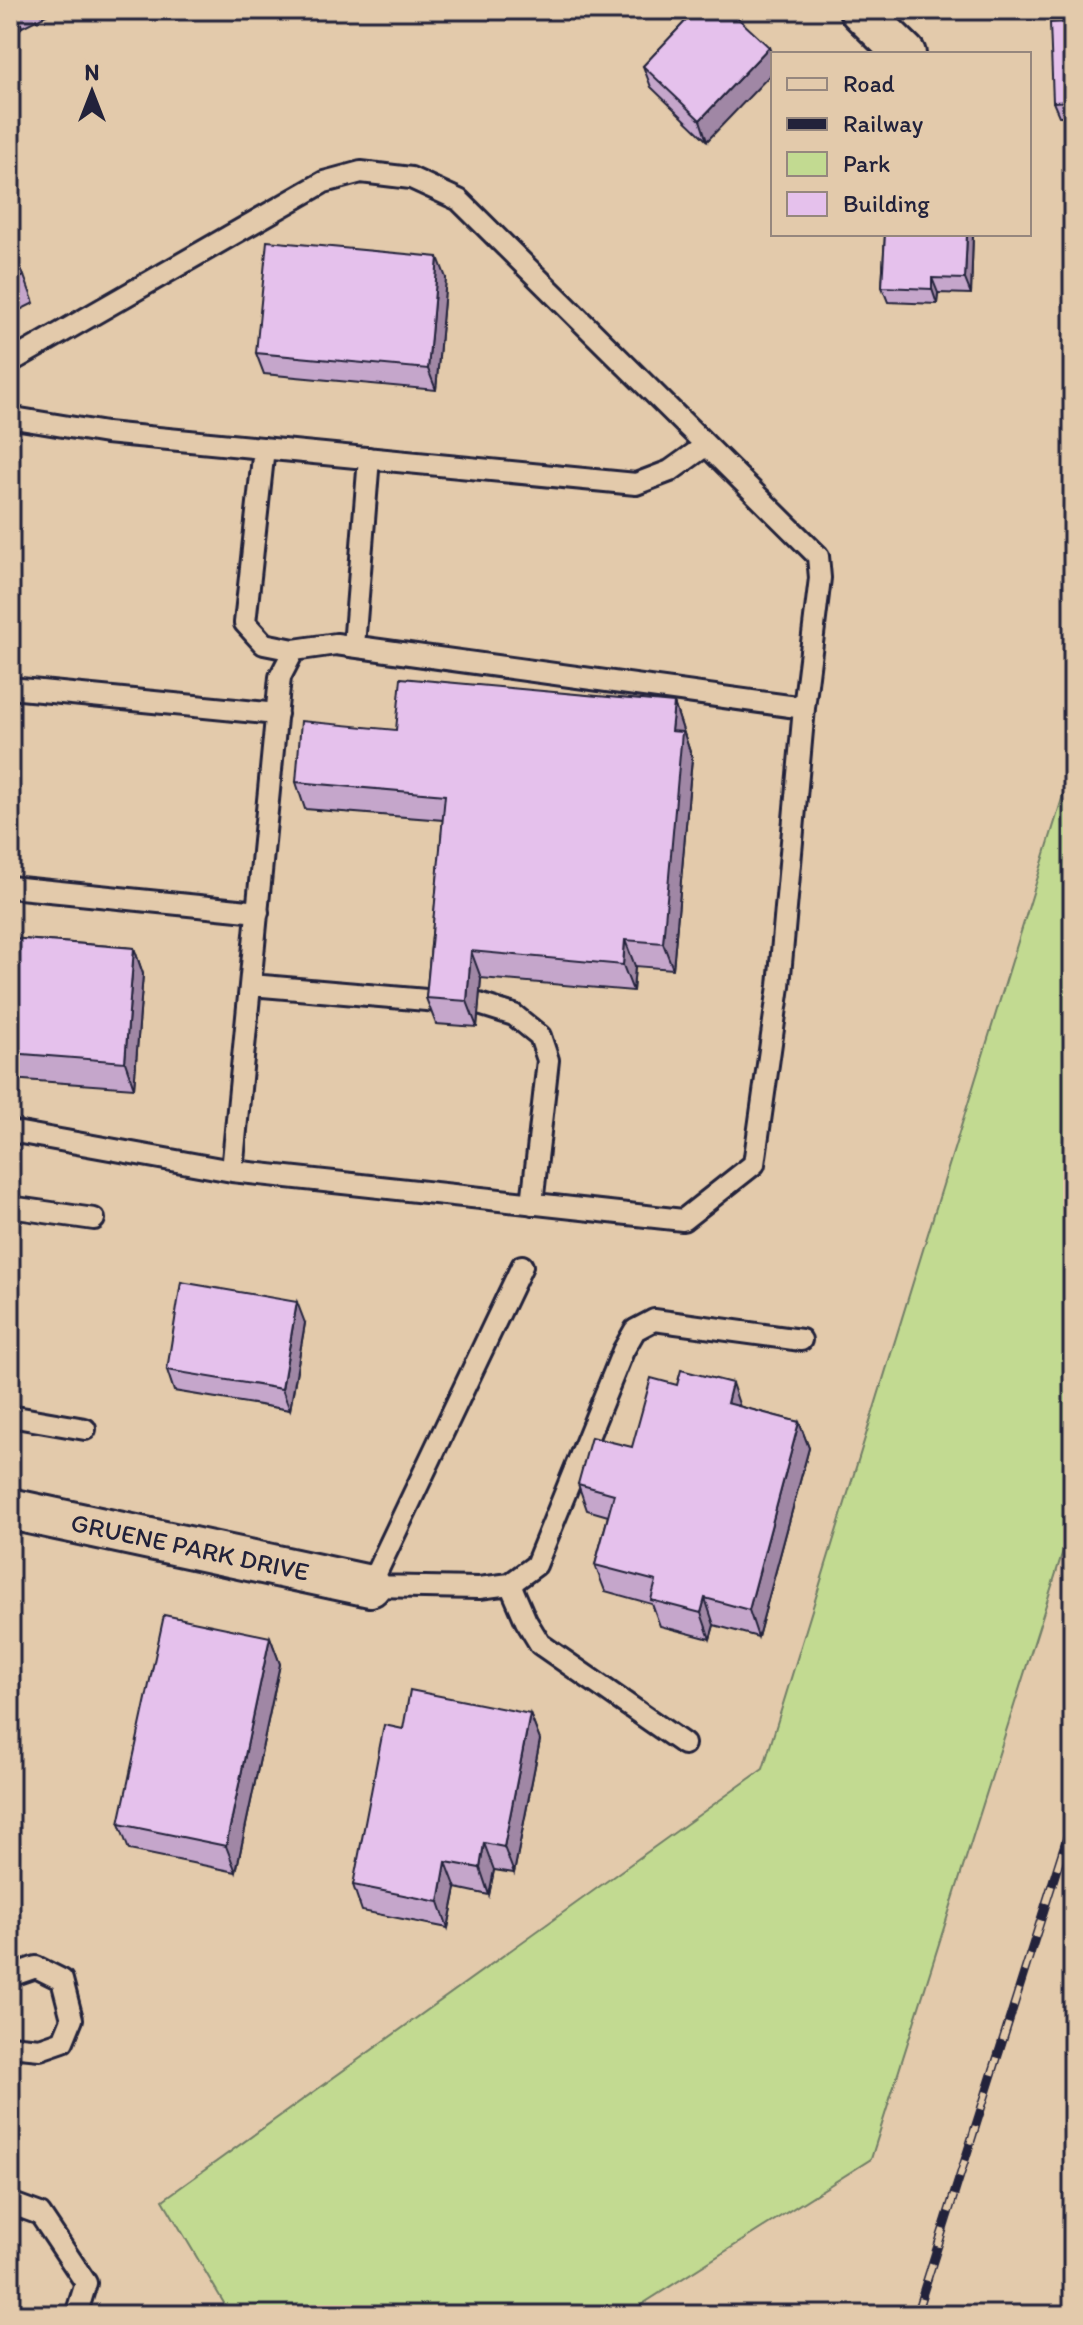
<svg xmlns="http://www.w3.org/2000/svg" width="1083" height="2325" font-family="Itim,sans-serif">
<style>
.green{fill:#c2da91;stroke:#727e66;stroke-width:2}
.lines{fill:none;stroke-linecap:round;stroke-linejoin:round}
.lane-casing{stroke:#22223b;stroke-width:26}
.street-casing{stroke:#22223b;stroke-width:46}
.lane{stroke:#e3caab;stroke-width:20}
.street{stroke:#e3caab;stroke-width:40}
.rail-casing{stroke:#22223b;stroke-width:9}
.rail{stroke:#e3caab;stroke-width:6;stroke-dasharray:18;stroke-linecap:butt}
.wall{fill:#c5a6cb;stroke:#22223b;stroke-width:2}
.shaded-wall{fill:#a087a5;stroke:#22223b;stroke-width:2}
.building{fill:#e5c1ec;stroke:#22223b;stroke-width:2}
.labels{text-anchor:middle;stroke-width:6;stroke-linejoin:round;paint-order:stroke}
.street-label{font-size:26px;fill:#22223b;stroke:#e3caab}
</style>
<rect width="100%" height="100%" fill="#e3caab"/>
<filter id="ink" filterUnits="userSpaceOnUse"><feTurbulence type="fractalNoise" baseFrequency=".0125" numOctaves="2"/><feDisplacementMap in="SourceGraphic" scale="16" xChannelSelector="R" yChannelSelector="G"/><feConvolveMatrix kernelMatrix="1 2 1 2 8 2 1 2 1" color-interpolation-filters="sRGB"/></filter>
<g filter="url(#ink)">
<path class="green" d="M1073,763V1519L871,2159L625,2315H231L163,2200L763,1769Z"/>
<g class="lines">
<g class="lane-casing">
<path id="lane" d="M10,362L324,182L361,172L411,178L459,200L818,556L820,578L804,708
M10,413L14,418L106,433L636,484L670,471L705,446
M264,448L245,623L264,644L294,650
M354,646L369,458
M10,688L277,714
M10,887L258,912
M251,985L438,1001
M479,1004L514,1015L540,1036L548,1060L532,1204
M10,1131L232,1171L683,1220L754,1164L779,986L804,708L336,644L294,650L280,677L232,1171
M10,1207L94,1219
M522,1266L370,1586L479,1588L510,1584L536,1565L623,1351L635,1330L654,1320L801,1340
M10,1416L85,1429
M510,1584L526,1621L540,1644L684,1744
M10,1976L36,1967L62,1980L72,2019L63,2041L40,2049L10,2046
M10,2203L40,2214L86,2283L76,2315"/>
</g>
<g class="street-casing">
<path id="street" d="M860,10L905,54
M10,1509L370,1586"/>
</g>
<use href="#lane" class="lane"/>
<use href="#street" class="street"/>
<g class="rail-casing">
<path id="rail" d="M916,2315L1073,1818"/>
</g>
<use href="#rail" class="rail"/>
</g>
<path class="wall" d="M10,10H56L22,27L10,38Z
M696,10L707,141L651,87L643,66Z
M1073,22V116H1059L1053,102Z
M885,234H973L971,294L938,293L937,304L888,302L882,287Z
M10,248L24,276L34,303L10,315Z
M446,278L436,390L264,374L256,353Z
M674,703L692,758L673,969L635,966L633,991L481,978L477,1027L436,1024L426,998L443,820L305,809L296,782L396,730Z
M10,938L134,948L143,974L134,1088L10,1079Z
M305,1323L290,1410L174,1391L167,1370Z
M740,1407L799,1422L809,1448L758,1637L714,1625L710,1639L660,1626L652,1604L605,1591L595,1565L608,1516L587,1510L578,1484L632,1447Z
M270,1637L280,1664L236,1872L129,1850L119,1824Z
M530,1714L540,1740L514,1873L494,1870L489,1895L456,1888L448,1928L362,1911L353,1885L403,1729Z"/>
<path class="shaded-wall" d="M10,10H16L22,27L13,36L10,29Z
M769,47L773,58V72L707,141L700,120Z
M967,234H973L971,294L965,279Z
M438,257L446,278L436,390L428,369Z
M932,278L938,293L937,304L932,289Z
M674,703L692,758L673,969L663,943L671,731Z
M625,940L635,966L633,991L623,965Z
M134,948L143,974L134,1088L125,1062Z
M471,951L481,978L477,1027L467,1001Z
M297,1302L305,1323L290,1410L282,1389Z
M732,1383L741,1410L727,1403Z
M799,1422L809,1448L758,1637L749,1610Z
M705,1598L714,1625L710,1639L701,1613Z
M270,1637L280,1664L236,1872L226,1846Z
M530,1714L540,1740L514,1873L504,1847Z
M484,1843L494,1870L489,1895L480,1868Z
M446,1862L456,1888L448,1928L439,1902Z"/>
<path class="building" d="M696,10H729L769,47L700,120L643,66Z
M1073,22V101L1053,102L1050,23Z
M885,234H967L965,279L932,278V289L882,287Z
M267,241L438,257L428,369L256,353Z
M10,248L24,276L10,283Z
M401,678L674,703L671,731L682,732L663,943L625,940L623,965L471,951L467,1001L426,998L445,795L296,782L301,721L396,730Z
M10,938L134,948L125,1062L10,1053Z
M181,1282L297,1302L282,1389L167,1370Z
M681,1370L732,1383L727,1403L799,1422L749,1610L705,1598L701,1613L651,1600L656,1581L595,1565L614,1494L578,1484L591,1437L632,1447L651,1378L677,1385Z
M164,1615L270,1637L226,1846L119,1824Z
M410,1690L530,1714L504,1847L484,1843L480,1868L446,1862L439,1902L353,1885L384,1725L403,1729Z"/>
</g>
<g class="labels">
<g class="street-label">
<text transform="translate(190 1547) rotate(12)" y="9">GRUENE PARK DRIVE</text>
</g>
</g>
<rect width="1083" height="2325" fill="none" stroke="#e3caab" stroke-width="40"/>
<rect x="20" y="20" width="1043" height="2285" fill="none" stroke="#22223b" stroke-width="3" filter="url(#ink)"/>
<rect x="771" y="52" width="260" height="184" fill="#e3caab" stroke="#96877e" stroke-width="2"/>
<rect x="787" y="78" width="40" height="12" fill="#e3caab" stroke="#96877e" stroke-width="2"/>
<text x="843" y="92" font-size="24" fill="#22223b">Road</text>
<rect x="787" y="118" width="40" height="12" fill="#22223b" stroke="#96877e" stroke-width="2"/>
<text x="843" y="132" font-size="24" fill="#22223b">Railway</text>
<rect x="787" y="152" width="40" height="24" fill="#c2da91" stroke="#96877e" stroke-width="2"/>
<text x="843" y="172" font-size="24" fill="#22223b">Park</text>
<rect x="787" y="192" width="40" height="24" fill="#e5c1ec" stroke="#96877e" stroke-width="2"/>
<text x="843" y="212" font-size="24" fill="#22223b">Building</text>
<g transform="translate(92 92)" stroke="#e3caab" stroke-width="6" paint-order="stroke">
<path d="M0-6L14 30L0 20L-14 30Z" fill="#22223b"/>
<text y="-12" font-size="22" font-weight="bold" text-anchor="middle" fill="#22223b">N</text>
</g>
</svg>
